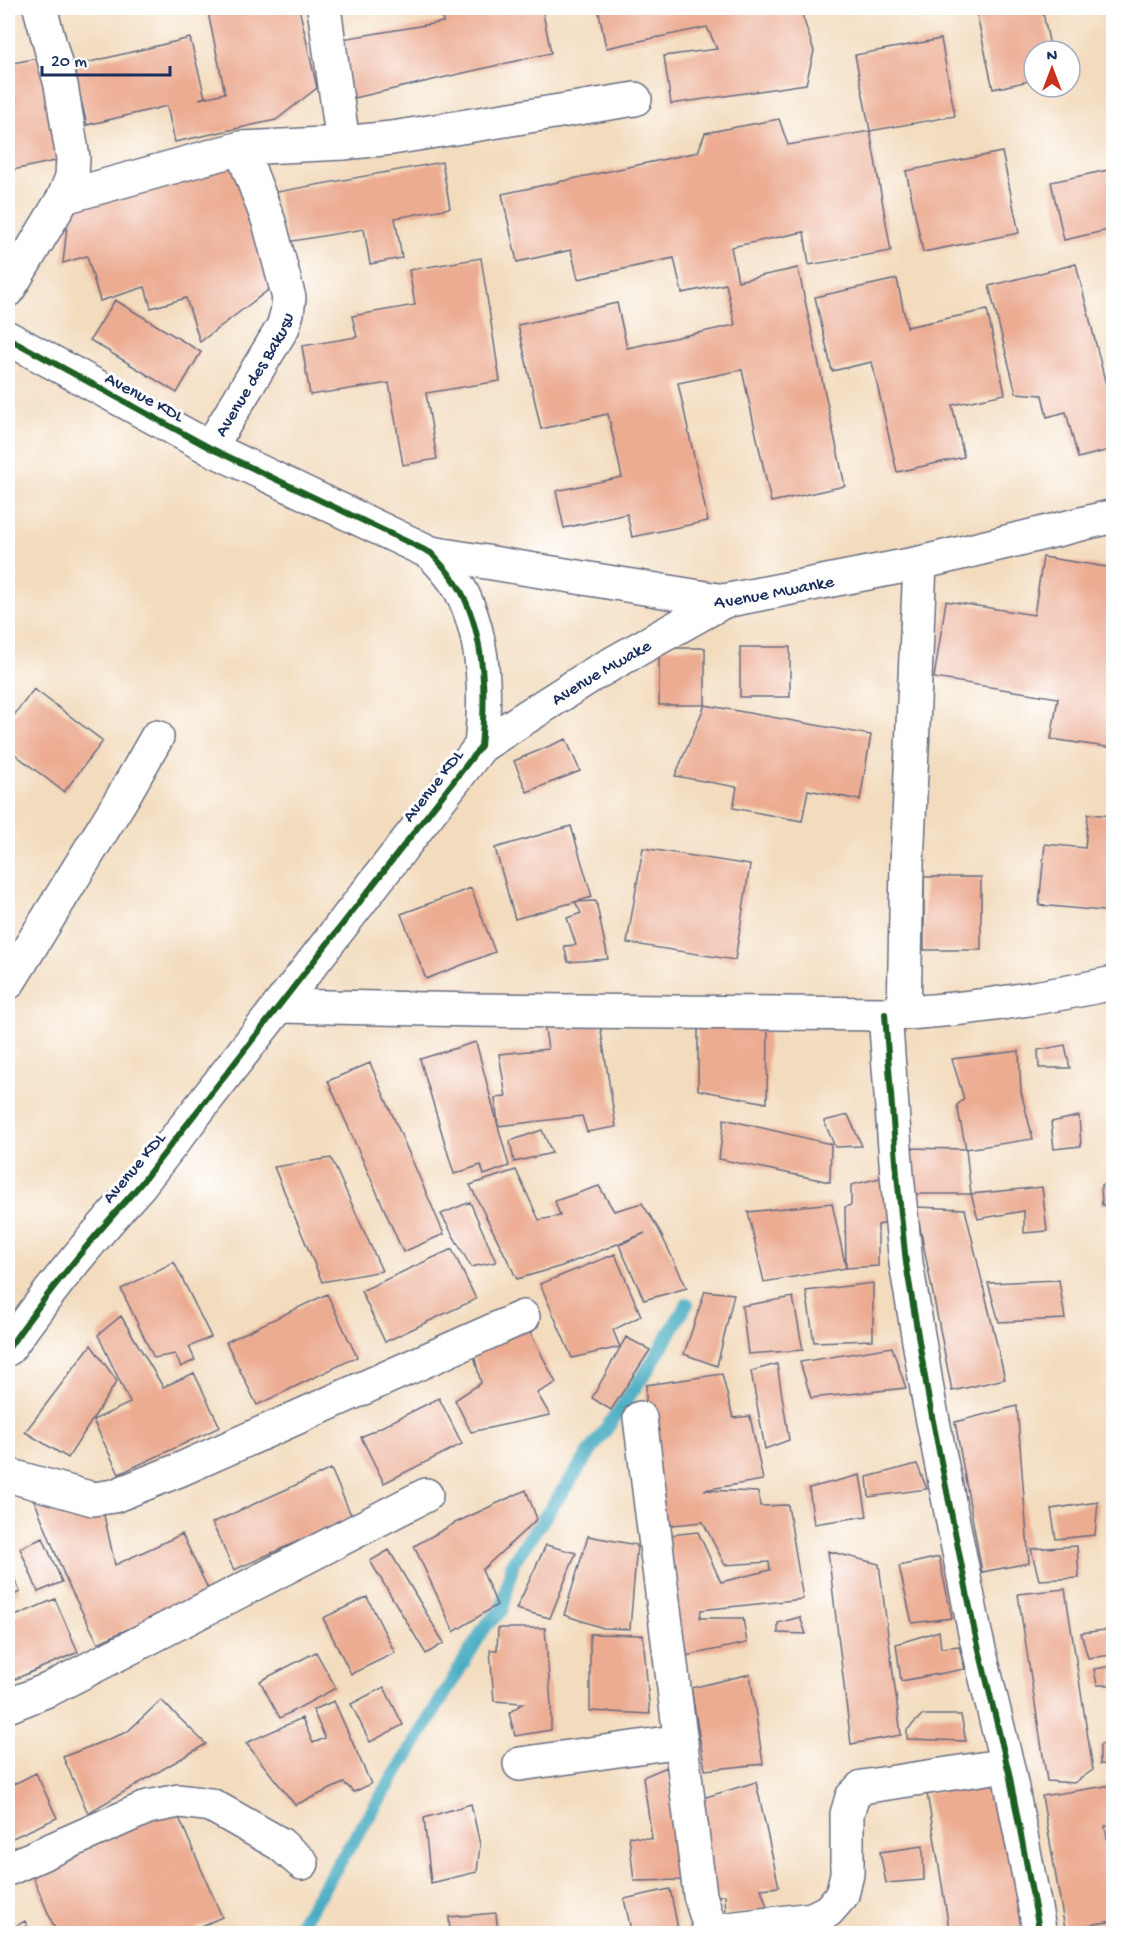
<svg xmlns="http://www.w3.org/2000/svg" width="1121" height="1941" font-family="'Gochi Hand',sans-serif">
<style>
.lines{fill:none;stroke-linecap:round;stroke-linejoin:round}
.stream{stroke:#3fa9bf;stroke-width:14}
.building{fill:#ecac92}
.minor-casing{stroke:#676c80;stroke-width:36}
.minor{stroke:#fff;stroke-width:33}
.cycleway-casing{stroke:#fff;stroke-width:10}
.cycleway{stroke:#1b5e20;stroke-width:6}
.labels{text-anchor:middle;stroke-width:6;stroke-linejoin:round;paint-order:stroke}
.street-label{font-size:18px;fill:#1b2f5e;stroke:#fff}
</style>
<rect width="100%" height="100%" fill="#fff"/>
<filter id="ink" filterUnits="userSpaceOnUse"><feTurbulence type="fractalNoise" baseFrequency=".0167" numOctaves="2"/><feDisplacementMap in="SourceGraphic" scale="12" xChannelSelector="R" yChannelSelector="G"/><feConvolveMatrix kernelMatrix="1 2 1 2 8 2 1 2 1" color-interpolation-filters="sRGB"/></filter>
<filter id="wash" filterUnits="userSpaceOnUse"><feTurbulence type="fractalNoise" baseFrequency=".008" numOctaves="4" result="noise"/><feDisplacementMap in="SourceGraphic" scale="24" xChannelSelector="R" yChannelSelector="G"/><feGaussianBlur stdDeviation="1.35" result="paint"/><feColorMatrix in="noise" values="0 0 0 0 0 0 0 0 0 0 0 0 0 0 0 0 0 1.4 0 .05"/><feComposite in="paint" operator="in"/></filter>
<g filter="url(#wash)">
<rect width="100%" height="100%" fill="#f3dcbe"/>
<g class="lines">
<path class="stream" d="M294,1934L407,1756L486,1625L502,1610L513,1562L650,1366L687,1304"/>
</g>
<g id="blocks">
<path class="building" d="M103,8H126V9L104,13Z
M207,8H299L317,88L276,120L175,142L167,106L87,125L73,66L190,38L205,97L199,99L225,93Z
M442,8H542L551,53L350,99L342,39L443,22Z
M598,8H800L814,51L806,84L671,104L664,56L717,49L707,27L606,48Z
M1012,8H1042L1051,51H1034V80L993,89L977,15Z
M941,39L955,116L870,131L855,55Z
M39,58L60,160L8,171V64Z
M779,119L788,145L870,131L891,251L809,265L804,232L731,247L738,281L798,268L845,486L771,502L742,370L678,383L708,521L632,537L627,514L564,528L556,491L622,477L608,414L541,429L518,325L617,303L627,348L735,325L726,284L682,293L674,258L578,279L571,250L517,262L502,194L698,152L705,133Z
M1002,152L1019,233L923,252L906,171Z
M232,154L271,288L200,342L186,298L151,308L145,287L100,301L87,256L63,263L70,200Z
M442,162L450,208L395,218L402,258L370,264L364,229L287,242L277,192Z
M1113,169V229L1064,240L1051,182Z
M481,258L500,381L426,393L437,459L403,465L389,383L310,395L302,346L357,337L352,316L415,305L409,270Z
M1076,264L1113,413V449L1078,458L1066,412L1047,417L1042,395L1016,393L989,286Z
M897,279L907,327L987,310L1005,394L952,405L964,457L897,472L872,362L832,371L815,297Z
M115,300L201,352L177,393L90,340Z
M1043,557L1113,568V748L1051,739L1058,698L934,678L946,601L1034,615Z
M740,647H790V697H740Z
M659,648H705V705L871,735L860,800L808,790L802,821L733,808L737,787L675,776L705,705H659Z
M34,689L103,741L64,792L8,749V723Z
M566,739L580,771L527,792L514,761Z
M1088,814L1113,816V912L1039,905L1045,844L1085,848Z
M571,826L592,897L515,919L495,848Z
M643,848L750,865L735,960L627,943Z
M924,877H981V950H924Z
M471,888L495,952L426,979L401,914Z
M596,901L608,959L568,962L564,946L576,945L567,918L581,913L575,902Z
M599,1018L616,1127L587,1132L582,1116L498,1126L509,1166L484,1175L481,1165L454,1174L420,1059L476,1042L498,1126L495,1098L506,1097L499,1054L548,1049L544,1023Z
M698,1023L768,1027L767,1103L698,1090Z
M1065,1045L1070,1068H1039L1038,1050Z
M1019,1051L1021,1092L1033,1139L966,1149L957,1105L964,1099L952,1059Z
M370,1063L444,1234L403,1252L328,1081Z
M848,1115L862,1146L835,1147L824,1121Z
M1079,1116L1081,1146L1054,1149L1051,1122Z
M724,1119L831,1144L830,1182L719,1159Z
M542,1130L552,1153L514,1162L510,1141Z
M901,1148L966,1149L971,1194H911Z
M331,1158L382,1271L322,1282L274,1167Z
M516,1170L539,1220L560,1216L555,1201L599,1186L614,1211L642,1203L658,1228L687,1288L644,1300L619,1245L645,1233L562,1266L517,1279L470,1185Z
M888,1176L895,1222L878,1225V1266L846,1268L764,1282L748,1212L832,1203L846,1268L845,1207L851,1205V1185Z
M1113,1184V1205H1102L1101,1185Z
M1042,1187L1047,1231L1024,1233V1211L978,1219L971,1194Z
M470,1202L496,1262L471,1267L441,1214Z
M916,1207L965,1209L1005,1379L952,1391Z
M452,1249L476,1299L385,1342L361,1291Z
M615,1254L641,1316L613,1330L620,1347L572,1358L540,1284Z
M174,1262L211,1337L189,1347L195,1360L181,1367L175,1354L154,1358L121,1289Z
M1059,1280L1065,1319L999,1322L988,1283Z
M873,1283V1340L814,1342L806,1291Z
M705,1291L734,1294L717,1366L684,1354Z
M327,1294L357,1357L257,1405L226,1342Z
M793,1297L803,1350L748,1354L742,1306Z
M121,1316L163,1387L194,1373L220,1427L119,1474L93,1420L130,1403L98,1335Z
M528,1328L556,1383L537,1393L550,1415L471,1432L455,1400L481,1383L472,1347Z
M626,1337L650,1350L611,1410L592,1398Z
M91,1345L117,1381L68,1458L25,1432Z
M892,1347L906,1388L811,1398L800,1362Z
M777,1364L789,1440L765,1449L751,1371Z
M722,1374L733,1418L750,1416L763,1480L704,1490L758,1492L760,1506L788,1505L803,1599L701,1610L700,1618H743L747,1643L671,1659L660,1536L698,1532L721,1582L770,1570L769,1562L725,1565L703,1522L663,1526L646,1437V1385Z
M439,1398L462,1444L384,1483L361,1437Z
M1017,1406L1029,1563L982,1572L955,1422Z
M917,1464L927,1489L869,1497L867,1477Z
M331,1469L352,1517L234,1570L212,1523Z
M860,1475L867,1516L814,1524L809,1488Z
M526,1490L537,1519L482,1570L497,1605L454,1632L414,1546L457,1522Z
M33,1497L104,1515L115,1565L182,1534L209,1591L98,1643L67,1582Z
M1098,1502L1095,1535L1056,1539L1051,1509Z
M588,1536L637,1545L630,1629L603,1628L564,1615Z
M43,1538L62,1582L38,1592L20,1548Z
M546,1545L576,1553L550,1618L516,1609Z
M1077,1546L1079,1578L1039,1580L1031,1549Z
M389,1550L444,1643L426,1654L370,1561Z
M828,1551L879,1564L901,1735L851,1744Z
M939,1557L952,1618L912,1623L899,1566Z
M8,1564L20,1592L8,1598Z
M1065,1589L1093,1770L1074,1783L1047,1781L1018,1594Z
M367,1597L395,1653L351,1674L323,1618Z
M55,1599L78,1652L8,1682V1619Z
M800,1617L806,1634L778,1633V1623Z
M498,1628H545L551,1704V1730L515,1736L509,1713L523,1703L494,1701L490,1650H497Z
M1113,1629V1655L1088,1658L1081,1633Z
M939,1631L941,1648L959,1646L965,1669L901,1681L896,1644Z
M590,1634L643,1635L650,1714L590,1711Z
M316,1652L336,1688L280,1718L260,1681Z
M1113,1666V1685H1097L1094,1669Z
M750,1674L763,1764L705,1770L691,1688Z
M384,1687L403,1725L370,1742L351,1704Z
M161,1700L206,1744L88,1813L63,1757L127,1732Z
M334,1701L371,1784L354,1792L344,1783L295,1805L246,1743L302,1718L313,1743L325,1738L313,1710Z
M922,1715H961L966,1741L907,1739V1730Z
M1113,1742V1764H1100V1745Z
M667,1767L685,1880L634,1881L629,1836L652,1839L643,1777Z
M36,1773L57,1818L8,1840V1787Z
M1001,1781L1026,1934H950L927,1793Z
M756,1782L779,1887L761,1889L768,1910L726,1915L725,1895L712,1897L696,1800Z
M1113,1785V1825L1105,1826L1113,1876V1921L1065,1929L1042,1796Z
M471,1804L480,1844L477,1872L431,1883L424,1818Z
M175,1808L222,1917L184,1934H57L30,1870Z
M923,1846L924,1880L886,1883L880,1852Z
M670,1889L678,1929L656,1934H632L624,1899Z
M496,1913L498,1934H450L449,1917Z
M25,1921L31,1934H8V1930Z"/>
</g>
</g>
<g filter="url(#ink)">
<use href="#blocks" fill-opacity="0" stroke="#676c80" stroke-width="1.5"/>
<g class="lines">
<g class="minor-casing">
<g id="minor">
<path d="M343,143L392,138L635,99"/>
<path d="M64,197L241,148"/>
<path d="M8,290L64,197L72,177L73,158L61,85L40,8"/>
<path d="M8,338L210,448L431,553C444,567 456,580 464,597C485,642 486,698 481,746L139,1186C92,1238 48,1291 8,1349"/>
<path id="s1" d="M210,448L283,327L287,313L289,298L269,222L241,148L343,143L324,8"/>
<path id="s2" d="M431,553L724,601L920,563L1114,516"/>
<path id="s3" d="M481,746L592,675L724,601"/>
<path d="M8,983L124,795L157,737"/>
<path d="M280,1006L476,1010L885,1014C963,1011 1038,999 1114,983"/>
<path d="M904,1013L907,865L920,563"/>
<path d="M885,1014L897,1175L906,1263L929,1401L975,1633L1009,1773L1040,1934"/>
<path d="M640,1418L700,1895L712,1934"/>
<path d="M8,1475L93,1499L114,1496L179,1470L523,1317"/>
<path d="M8,1706L50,1689L426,1495"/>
<path d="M520,1764L681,1741"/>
<path d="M8,1869L148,1807L179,1801L211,1805L280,1844L302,1863"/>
<path d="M711,1931L812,1919L828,1911L842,1895L847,1874V1814L852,1797L862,1787L1007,1765"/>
</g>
</g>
<use href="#minor" class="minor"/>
<g class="cycleway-casing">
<path id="cycleway" d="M8,338L210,448L431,553C444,567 456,580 464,597C485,642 486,698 481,746L139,1186C92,1238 48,1291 8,1349
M885,1014L897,1175L906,1263L929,1401L975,1633L1009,1773L1040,1934"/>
</g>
<use href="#cycleway" class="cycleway"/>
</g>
</g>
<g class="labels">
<g class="street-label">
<text dy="6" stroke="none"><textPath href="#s1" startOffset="86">Avenue des Bakusu</textPath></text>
<text transform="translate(145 396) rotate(28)" y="6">Avenue KDL</text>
<text dy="6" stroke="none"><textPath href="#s2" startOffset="348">Avenue Mwanke</textPath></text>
<text dy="6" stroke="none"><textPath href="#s3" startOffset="141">Avenue Mwake</textPath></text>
<text transform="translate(432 785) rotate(-52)" y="6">Avenue KDL</text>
<text transform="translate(133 1167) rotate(-50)" y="6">Avenue KDL</text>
</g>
</g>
<rect width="1121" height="1941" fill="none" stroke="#fff" stroke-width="30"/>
<g transform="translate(1052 69)"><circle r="28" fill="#ffffff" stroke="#a4acbf" stroke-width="1.5"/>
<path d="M0-4.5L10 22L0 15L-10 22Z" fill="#c8321e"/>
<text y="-9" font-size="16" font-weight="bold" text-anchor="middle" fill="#1b2f5e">N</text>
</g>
<path d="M42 66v9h128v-9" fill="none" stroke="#1b2f5e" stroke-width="3"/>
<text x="51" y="66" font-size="18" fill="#1b2f5e" stroke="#ffffff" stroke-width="4.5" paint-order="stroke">20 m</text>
</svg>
